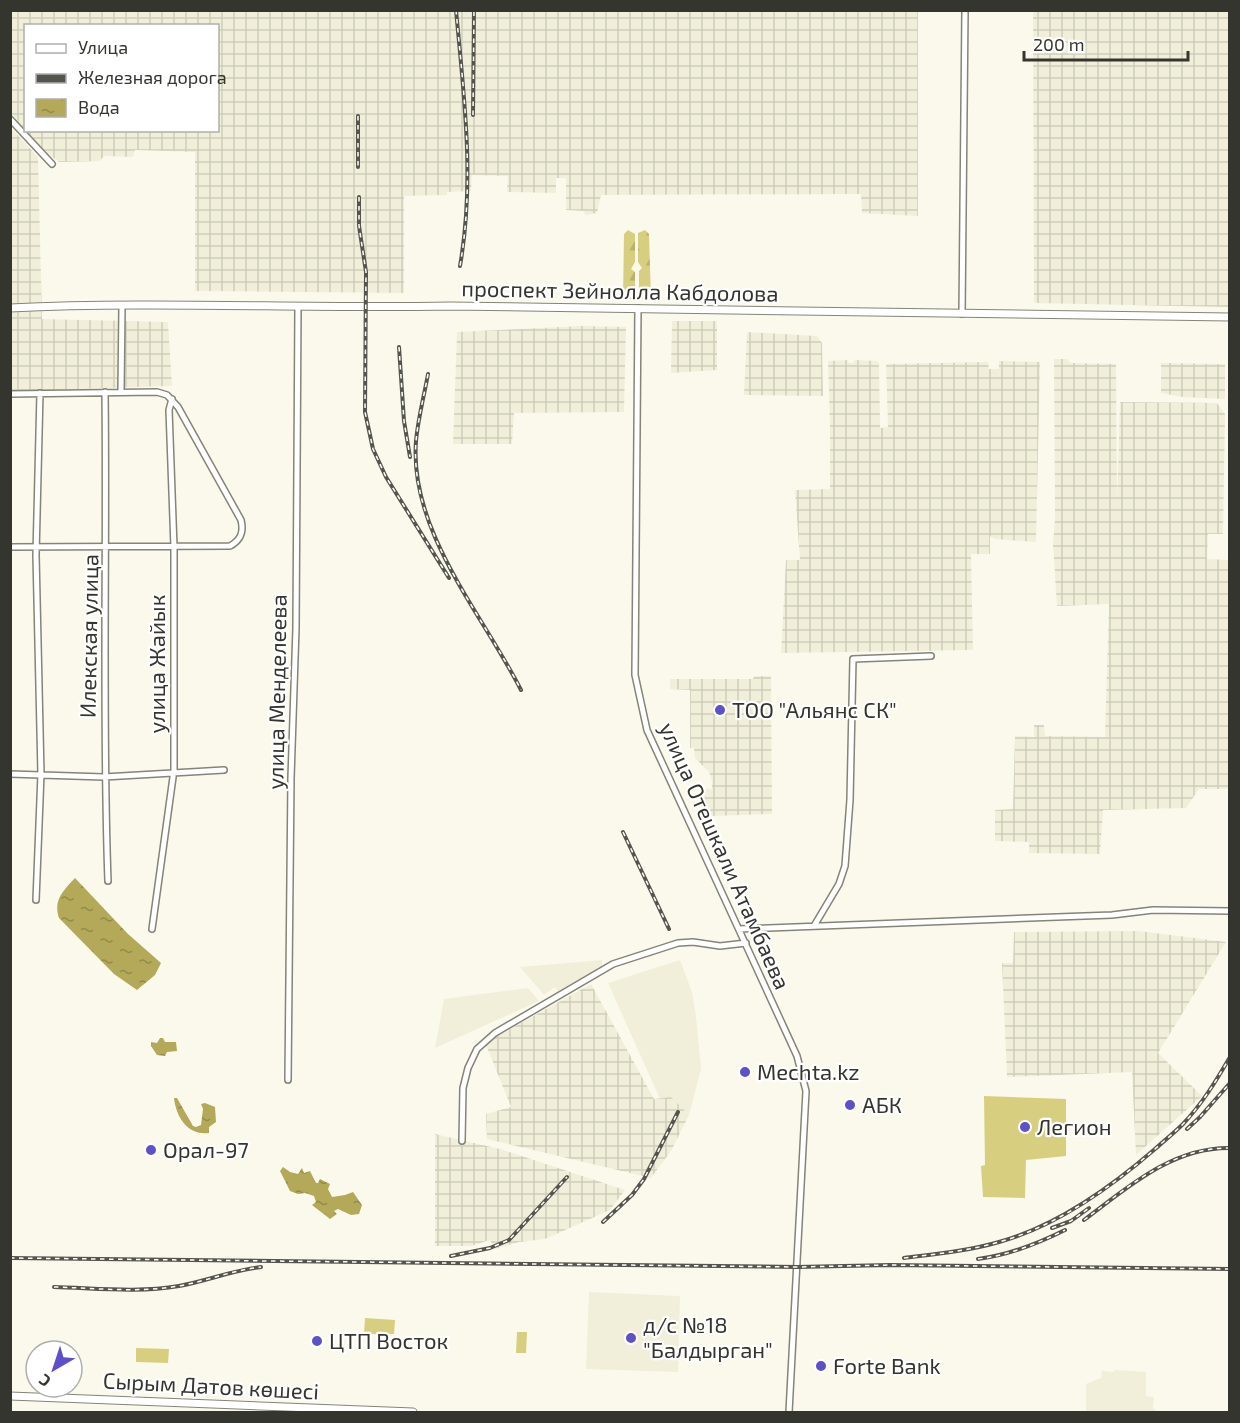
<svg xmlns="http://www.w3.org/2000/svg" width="1240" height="1423" font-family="'Exo 2',sans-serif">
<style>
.built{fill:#f1efda}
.industrial{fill:url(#industrial-grid)}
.forest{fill:url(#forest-firs)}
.pitch{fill:#d7cf7f}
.water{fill:url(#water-ripples)}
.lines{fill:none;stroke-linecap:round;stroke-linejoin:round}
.minor-casing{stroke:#858478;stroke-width:8}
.major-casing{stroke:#858478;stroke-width:9}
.minor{stroke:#fff;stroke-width:5}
.major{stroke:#fff;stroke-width:7}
.rail-casing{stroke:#55554e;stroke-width:4}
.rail{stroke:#fff;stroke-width:1.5;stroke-dasharray:4.5;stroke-linecap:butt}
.poi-dot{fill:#5d50c8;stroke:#fff;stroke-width:2}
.labels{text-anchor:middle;stroke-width:4.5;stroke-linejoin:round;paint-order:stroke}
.street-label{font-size:22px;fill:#35352f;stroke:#fff}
.poi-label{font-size:22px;fill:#35352f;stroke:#fff;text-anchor:start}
</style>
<defs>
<pattern id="industrial-grid" width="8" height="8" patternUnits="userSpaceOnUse" patternTransform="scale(1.5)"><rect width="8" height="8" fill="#f1efda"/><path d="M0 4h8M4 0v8" fill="none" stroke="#cfcebb"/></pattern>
<pattern id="forest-firs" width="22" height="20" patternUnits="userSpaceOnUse" patternTransform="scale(1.5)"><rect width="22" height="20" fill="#d7cf7f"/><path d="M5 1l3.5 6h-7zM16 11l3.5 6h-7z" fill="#b9b26e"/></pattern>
<pattern id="water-ripples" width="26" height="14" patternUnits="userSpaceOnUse" patternTransform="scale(1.5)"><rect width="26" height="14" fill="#b3a958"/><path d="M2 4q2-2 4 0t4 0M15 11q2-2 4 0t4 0" fill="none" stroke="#928a49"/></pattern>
</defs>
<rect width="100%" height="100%" fill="#fbf9eb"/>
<path class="built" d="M602,960V967L558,991L555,987L544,995L520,967Z
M680,960L692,992L696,1016L701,1069L689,1115L671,1098L660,1099L608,983Z
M528,988L539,1001L435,1048L444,999Z
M589,1292L680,1296L678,1372L586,1369Z
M1114,1370L1146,1372V1396L1154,1397L1153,1408L1155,1409V1412H1086V1384L1101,1378L1102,1371L1114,1372Z"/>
<path class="industrial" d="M10,11H918V216L862,213L861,194L601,195L597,213L585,215L584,211L566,210V178H556V193L507,192L508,176L472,175L471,191L447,192V195L404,196V293L195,291V152L135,150L133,157L104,156L100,161L59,162L46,152L26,131L218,130V26H26L25,130L11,113Z
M1033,11H1229V307L1034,303Z
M10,127L38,157L42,319L168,322L172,386L11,391Z
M672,321H717V370L671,373Z
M581,326L626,327L624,412L514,413L512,444H453L457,332Z
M747,332L817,336L822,343L823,396L744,395Z
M1054,359H1067L1070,363L1116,364L1117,501L1120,402L1217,403L1225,414L1223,534H1208L1207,559L1229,560V789H1199L1186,808L1103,810L1100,854L1029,853V842L995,841V810L1013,809L1015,736L1034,737V725H1044L1045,736L1105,737L1109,604L1057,606L1053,544L1055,519Z
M847,360L849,363H853L855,360L877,361L879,363L880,428L888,427L886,364L988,362L989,369H999V361L1040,362L1036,542L995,539L990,536V554H971L973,650L781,653L786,560H800L795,490L830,489V427L828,361Z
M1161,363L1225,364V399L1183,397L1161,393Z
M754,676H771L772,814L711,816L701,789H712V781L709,772L695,758L694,748H690V690L670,689V679H753Z
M1139,931L1226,942L1158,1053L1202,1096L1136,1155L1132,1072L1007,1077L1002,963H1013L1014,932Z
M591,984L654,1099L671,1097L689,1115L671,1151L651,1178L487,1139L486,1114L511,1107L486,1045L494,1038Z
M435,1134L500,1149L625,1190L610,1210L545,1239L519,1242L495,1249L490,1240L471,1246H435Z"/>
<path class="forest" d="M628,230L635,234V262L631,269L635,272V299H623L624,234Z
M645,230L649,234L651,299L639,298V271L642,268L638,262V233Z"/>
<path class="pitch" d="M984,1096L1066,1099V1156L1026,1160L1025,1198L983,1197L981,1166L985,1165Z
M365,1318L395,1320L394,1334H364Z
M517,1332H527L526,1353H516Z
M136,1348L169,1349L168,1363L136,1362Z"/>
<path class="water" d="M75,878L128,934L161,963L155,975L137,990L114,974L59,918C53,900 63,891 75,878Z
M160,1038H163L165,1042H176L177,1051L167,1052L165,1056L157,1055L151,1046V1042L157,1043Z
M174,1098H177L193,1126L196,1127L201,1125L203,1109L201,1104L205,1103L215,1107L216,1122L209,1127V1133C188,1136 176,1117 174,1098Z
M283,1167L290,1172L298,1174L302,1168L304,1173L310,1171L316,1183H318L320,1179L330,1184L328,1189L332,1197L345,1195L353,1192L362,1205L359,1214L351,1215L338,1209L334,1211L337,1214L330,1219L312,1205L316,1202L314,1196L305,1193L298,1194L290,1191L280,1171Z"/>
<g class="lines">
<g class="minor-casing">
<path id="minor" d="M10,119L52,164
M638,308L635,675L647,730L797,1056L806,1091L789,1412
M962,314L965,10
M121,391L122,306
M105,392C107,555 102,718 108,881
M10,394L157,392L167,395L178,407L241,520C244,532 241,540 230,546L10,547
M10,774L104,777L224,770
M36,900L41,774L36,555L40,393
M814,926L839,884L845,866L850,800L853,659L931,656
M152,929L174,770V547L169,410L172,399
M739,929L1112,915L1153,910L1230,911
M288,1080L291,778L296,628L298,306
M462,1141L463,1088L468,1068L477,1049L495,1033L613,964L678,943L693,942L720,946L746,943"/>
</g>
<g class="major-casing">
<path id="major" d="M10,308C157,301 304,309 450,306L1230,317
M10,1396L413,1412"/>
</g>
<use href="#minor" class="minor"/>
<use href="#major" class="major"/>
<g class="rail-casing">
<path id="rail" d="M456,10C464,97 475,180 460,266
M473,115L474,10
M358,116V167
M359,197V226L366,272L365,412L373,449L386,477L449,578
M399,347L404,421L410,457
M428,374C424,396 418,419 416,441C409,531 482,613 521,690
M623,832L669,929
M1187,1129L1200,1117L1230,1083
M1084,1220C1127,1188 1172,1147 1230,1148
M603,1222L632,1195L644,1179L678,1112
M1052,1228L1071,1221L1089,1208
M451,1256L490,1248L509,1240L567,1177
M10,1258L797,1267L890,1265L1230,1269
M904,1258C936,1254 968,1251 999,1242C1057,1226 1110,1188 1155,1149C1164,1141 1174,1133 1183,1124C1202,1104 1216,1081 1230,1057
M978,1259C1009,1255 1037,1244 1065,1230
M54,1287C95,1288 138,1293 179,1286C207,1281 233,1270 261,1267"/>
</g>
<use href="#rail" class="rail"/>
</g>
<g class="poi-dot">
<circle cx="720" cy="710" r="6"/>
<circle cx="745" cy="1072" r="6"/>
<circle cx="850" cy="1105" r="6"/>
<circle cx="1025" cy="1127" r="6"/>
<circle cx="151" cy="1150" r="6"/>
<circle cx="631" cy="1338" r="6"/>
<circle cx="317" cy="1341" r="6"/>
<circle cx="821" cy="1366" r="6"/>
</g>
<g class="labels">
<g class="street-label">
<text transform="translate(620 291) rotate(1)" y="8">проспект Зейнолла Кабдолова</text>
<text transform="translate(89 636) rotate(-89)" y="8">Илекская улица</text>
<text transform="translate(157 664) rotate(-90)" y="8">улица Жайык</text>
<text transform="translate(277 692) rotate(-89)" y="8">улица Менделеева</text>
<text transform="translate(725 856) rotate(66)" y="8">улица Отешкали Атамбаева</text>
<text transform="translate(211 1386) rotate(3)" y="8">Сырым Датов көшесі</text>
</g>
<g class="poi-label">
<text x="732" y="718">ТОО "Альянс СК"</text>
<text x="757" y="1080">Mechta.kz</text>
<text x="862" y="1113">АБК</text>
<text x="1037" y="1135">Легион</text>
<text x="163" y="1158">Орал-97</text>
<text x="643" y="1333">д/с №18<tspan x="643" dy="25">"Балдырган"</tspan></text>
<text x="329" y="1349">ЦТП Восток</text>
<text x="833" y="1374">Forte Bank</text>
</g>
</g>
<rect width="1240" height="1423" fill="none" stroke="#35352f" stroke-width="24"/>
<rect x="24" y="24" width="195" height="108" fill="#ffffff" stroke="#aeaeac" stroke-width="1.5"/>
<rect x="36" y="44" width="30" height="9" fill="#ffffff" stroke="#aeaeac" stroke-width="1.5"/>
<text x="78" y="54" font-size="18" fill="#35352f">Улица</text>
<rect x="36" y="74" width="30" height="9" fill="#55554e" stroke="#aeaeac" stroke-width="1.5"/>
<text x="78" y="84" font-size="18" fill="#35352f">Железная дорога</text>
<rect x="36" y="99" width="30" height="18" fill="url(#water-ripples)" stroke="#aeaeac" stroke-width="1.5"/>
<text x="78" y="114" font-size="18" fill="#35352f">Вода</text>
<g transform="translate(54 1369) rotate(219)"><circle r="28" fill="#ffffff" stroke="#aeaeac" stroke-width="1.5"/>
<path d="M0-4.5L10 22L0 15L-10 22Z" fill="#5d50c8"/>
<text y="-9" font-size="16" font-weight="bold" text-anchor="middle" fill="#35352f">С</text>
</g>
<path d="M1024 51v9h164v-9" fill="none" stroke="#35352f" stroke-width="3"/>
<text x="1033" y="51" font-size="18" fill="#35352f" stroke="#ffffff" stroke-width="4.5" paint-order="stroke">200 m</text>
</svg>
